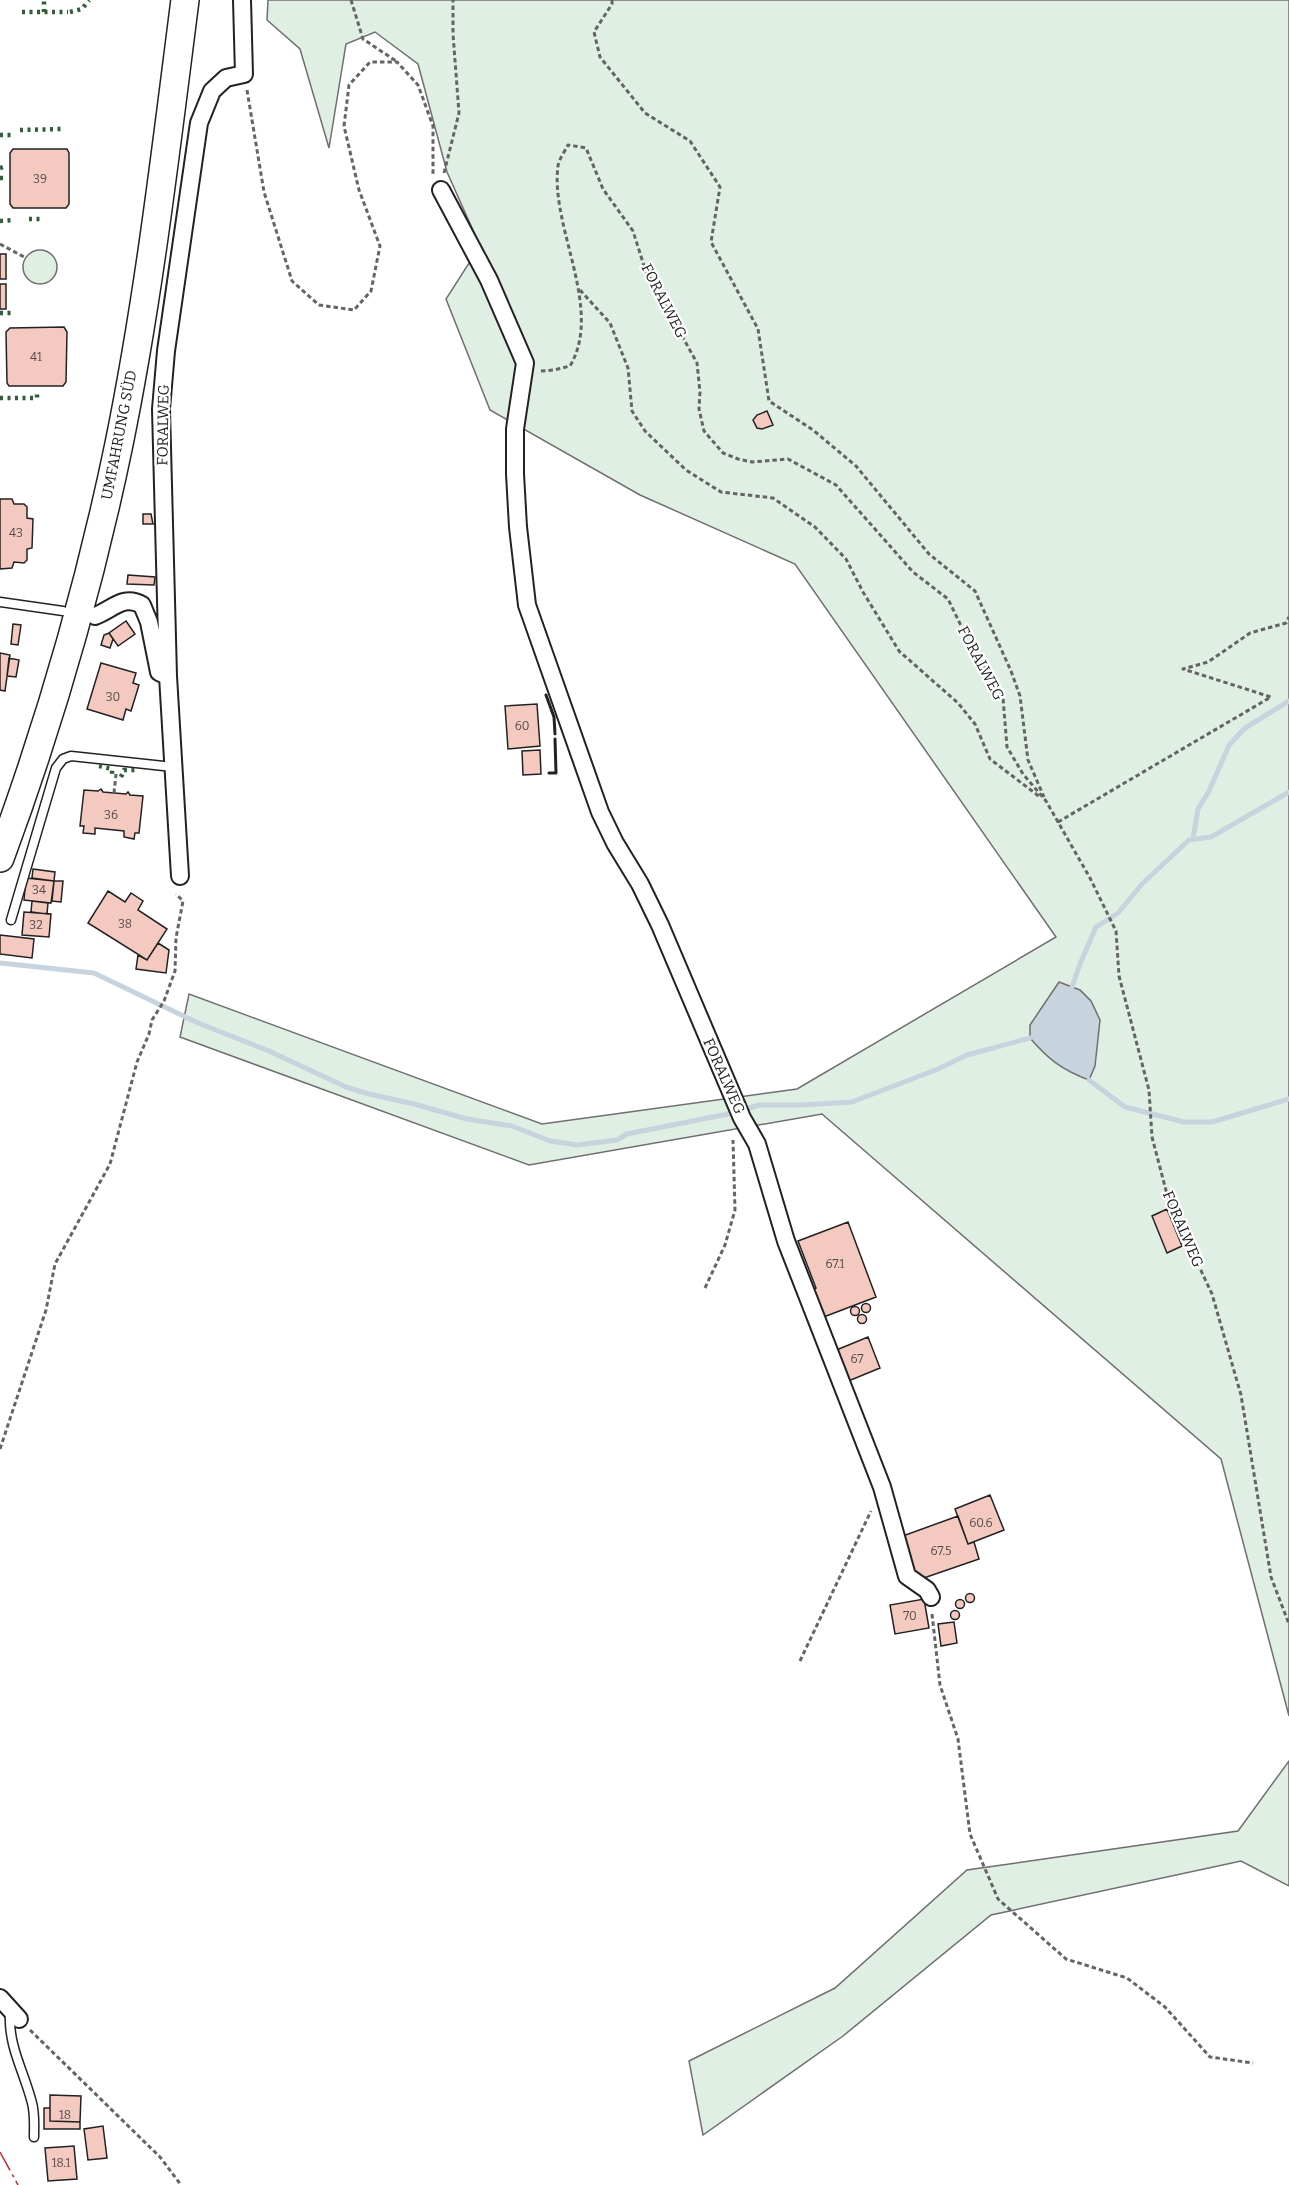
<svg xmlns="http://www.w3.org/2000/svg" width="1289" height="2185" font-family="Bitter,serif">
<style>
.green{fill:#e0efe3;stroke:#6f6f6f;stroke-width:1.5}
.water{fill:#c7d3dd;stroke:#6f6f6f;stroke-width:1.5}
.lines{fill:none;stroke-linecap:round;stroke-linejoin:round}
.stream{stroke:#c7d3dd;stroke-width:5}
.building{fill:#f3c9c0;stroke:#222;stroke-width:1.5}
.service-casing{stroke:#222;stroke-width:11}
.minor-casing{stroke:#222;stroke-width:20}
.primary-casing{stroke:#222;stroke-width:30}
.path{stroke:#646464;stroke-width:3;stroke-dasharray:4.5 3;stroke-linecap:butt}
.service{stroke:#fff;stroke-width:8}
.minor{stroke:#fff;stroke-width:16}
.primary{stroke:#fff;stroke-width:27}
.hedge{stroke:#2f5e38;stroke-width:4.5;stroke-dasharray:3 4.5;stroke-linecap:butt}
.wall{stroke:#222;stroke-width:3}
.power{stroke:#c62828;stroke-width:1.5;stroke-dasharray:21 4.5 3 4.5;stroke-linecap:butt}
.labels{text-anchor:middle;stroke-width:4.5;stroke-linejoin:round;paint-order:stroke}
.number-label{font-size:12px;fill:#564c4a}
.street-label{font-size:15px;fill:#222;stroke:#fff}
</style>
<rect width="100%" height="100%" fill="#fff"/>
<path class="green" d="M268,0H1289V1716L1221,1459L822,1114L529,1165L180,1037L189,994L542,1124L797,1089L1056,937L795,564L640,495L490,410L446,299L480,246L447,172L418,64L375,32L346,44L329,148L300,49L267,20Z
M23 267a17 17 0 1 1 34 0a17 17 0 1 1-34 0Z
M1289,1761V1886L1241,1861L991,1915L843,2036L703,2135L689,2061L835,1988L967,1870L1238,1831Z"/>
<path class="water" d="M1059,982L1080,990L1091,1001L1100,1020L1095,1066L1089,1080C1062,1070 1048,1059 1030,1038V1025Z"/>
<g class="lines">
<path class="stream" d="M1193,839L1198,809L1209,791L1229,745L1245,728L1289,701
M0,963L94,973L198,1023L269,1051L346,1087L365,1093L414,1104L467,1119L512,1126L550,1141L577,1145L617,1140L627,1134L728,1114L759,1105H801L852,1102L938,1069L967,1055L1030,1038
M1072,987L1080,964L1096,927L1118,913L1143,883L1189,840L1211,837L1289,792
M1089,1080L1125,1107L1184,1122H1212L1289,1099"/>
</g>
<path class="building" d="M13,149H67L69,153V204L66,208H13L10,204V153Z
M0,254H6V279H0Z
M0,284H6V309H0Z
M64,327L67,332L66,382L63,386H9L7,383L6,332L10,328Z
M767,411L773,425L762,429L757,428L753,420L757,415Z
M0,499H12L14,504H24L27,507V518L33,519L32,548L27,549V560L24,563L14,562L12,568L0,569Z
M143,514H151L153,524H143Z
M128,575L155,577L154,585L127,584Z
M126,621L135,634L118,646L109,633Z
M13,624L21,625L18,645L11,644Z
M109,633L113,639L110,648L101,645L104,635Z
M0,653L10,655L5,691L0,690Z
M9,658L19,660L16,677L7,676Z
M101,663L136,673L133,683L139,685L131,711L126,709L123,720L87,709Z
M537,704L540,746L508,749L505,706Z
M540,750L541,774L523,775L522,751Z
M101,789L103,792L126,794L128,792L130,795L143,796L139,833H135L134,839L124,837V831L95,828V834L83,833L84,826H80L84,790L98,791Z
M33,869L55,872L54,881L32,878Z
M26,878L54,881L51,903L24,900Z
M54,881H63L61,902L52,901Z
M108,891L125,902L131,893L143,901L138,910L167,929L147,960L88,923Z
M32,901L48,903L47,914L31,912Z
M24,912L51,914L49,937L22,935Z
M0,935L34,939L32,958L0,954Z
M158,943L169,950L166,973L136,969L138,955L147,960Z
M1167,1209L1182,1246L1167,1253L1152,1216Z
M848,1222L876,1297L821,1318L811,1290L816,1288L798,1241Z
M861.5 1308a4.5 4.5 0 1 1 9 0a4.5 4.5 0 1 1-9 0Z
M850.5 1311a4.5 4.5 0 1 1 9 0a4.5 4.5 0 1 1-9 0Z
M857.5 1319a4.5 4.5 0 1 1 9 0a4.5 4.5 0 1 1-9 0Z
M868,1337L880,1368L846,1382L834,1351Z
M990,1495L1004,1530L968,1544L955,1509Z
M958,1516L968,1544L974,1542L979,1559L915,1581L900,1537Z
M965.5 1598a4.5 4.5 0 1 1 9 0a4.5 4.5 0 1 1-9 0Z
M924,1599L929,1628L895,1634L890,1605Z
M955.5 1604a4.5 4.5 0 1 1 9 0a4.5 4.5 0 1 1-9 0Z
M950.5 1615a4.5 4.5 0 1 1 9 0a4.5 4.5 0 1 1-9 0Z
M954,1622L957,1643L941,1646L938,1624Z
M50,2095L81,2096L80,2122L50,2121Z
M44,2108H50V2121L80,2122V2129H44Z
M103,2126L107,2158L88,2160L84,2129Z
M74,2146L77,2179L48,2181L45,2148Z"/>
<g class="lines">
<g class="service-casing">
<path id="service" d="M0,602L63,611
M11,920L56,768L63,759L71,756L173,767
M10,2012C8,2047 24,2071 32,2103C35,2114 34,2126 34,2137"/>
</g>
<g class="minor-casing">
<path id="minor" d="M441,190L489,280L525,363L515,429V474L518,527L527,605L600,812L615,843L640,884L660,925L742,1118L757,1144L786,1241L882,1487L907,1576L927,1590L931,1597
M95,616C112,610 123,594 142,605L149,622L159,672L167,676
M180,876L168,676L161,409L166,351L199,123L212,91L226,78L244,74L242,0
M0,1998L19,2019"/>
</g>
<g class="primary-casing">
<path id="primary" d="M0,858C50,723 90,584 119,444C149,297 166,148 185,0"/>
</g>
<path class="path" d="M351,0L363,39L396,61
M612,0V4L594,32L600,57L645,113L690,141L720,187L711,242L758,329L769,401L813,430L856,466L929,554L975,591L1011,671L1020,696L1028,760L1044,797
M247,90L264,192L292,281L319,305L354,310L371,291L380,246L359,190L344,126L349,85L370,62H397L418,85L433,126V175
M444,173L459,113L453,34V0
M0,244L26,258
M580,290L610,323L628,368L632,411L645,431L686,470L721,492L773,498L815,527L846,559L863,592L899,651L958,703L975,724L990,759L1040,797
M541,371L554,370L570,366C604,309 550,227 558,166C559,159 565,151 568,145L586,148L603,189L633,231L645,269L697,363L700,392L699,409L704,431L723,453L738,459L752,462L788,459L836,485L913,572L948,599L965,634L1003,698L1007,747L1023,774L1046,801L1090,878L1116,931L1119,976L1149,1090L1152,1137L1169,1202L1212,1294L1241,1395L1271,1577L1289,1624
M114,793L116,774
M1058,822L1271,697L1183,669L1208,662L1250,633L1286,623L1289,617
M705,1288L725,1245L735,1210L733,1140
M0,1449L46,1310L55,1264L110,1164L137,1062L149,1034L152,1020L164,1001L175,971L176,938L183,901L176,894
M932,1614L940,1685L958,1739L970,1834L998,1899L1066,1959L1127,1978L1165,2007L1210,2057L1253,2063
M800,1661L871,1511
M30,2030L160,2157L181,2185"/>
<use href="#service" class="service"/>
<use href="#minor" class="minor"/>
<use href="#primary" class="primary"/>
<path class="hedge" d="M22,12H68
M44,12V1
M70,12L82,9L89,0
M20,130L61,129
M0,135H13
M0,168L3,167
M0,178H3
M29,219H40V215
M0,221L13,220
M0,313H13
M0,398H37V392
M99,766L112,769V775
M121,777L124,770H136"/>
<path class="wall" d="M546,695L554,717L555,734
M549,773H556L555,739"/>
<path class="power" d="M0,2152L18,2185"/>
</g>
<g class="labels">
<g class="number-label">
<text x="40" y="183">39</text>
<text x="36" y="361">41</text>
<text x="16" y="537">43</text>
<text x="113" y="701">30</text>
<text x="522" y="730">60</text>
<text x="111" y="819">36</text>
<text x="39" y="894">34</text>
<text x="125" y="928">38</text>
<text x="36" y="929">32</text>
<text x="835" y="1268">67.1</text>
<text x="857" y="1363">67</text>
<text x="981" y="1527">60.6</text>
<text x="941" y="1555">67.5</text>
<text x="910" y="1620">70</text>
<text x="65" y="2119">18</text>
<text x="61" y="2167">18.1</text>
</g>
<g class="street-label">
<text transform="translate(664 301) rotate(63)" y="5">FORALWEG</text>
<text transform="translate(163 425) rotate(-89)" y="5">FORALWEG</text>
<text transform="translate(119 435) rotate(-79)" y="5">UMFAHRUNG SÜD</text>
<text transform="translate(981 663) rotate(62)" y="5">FORALWEG</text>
<text transform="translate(724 1076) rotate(66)" y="5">FORALWEG</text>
<text transform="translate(1183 1229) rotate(67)" y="5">FORALWEG</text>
</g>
</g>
</svg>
